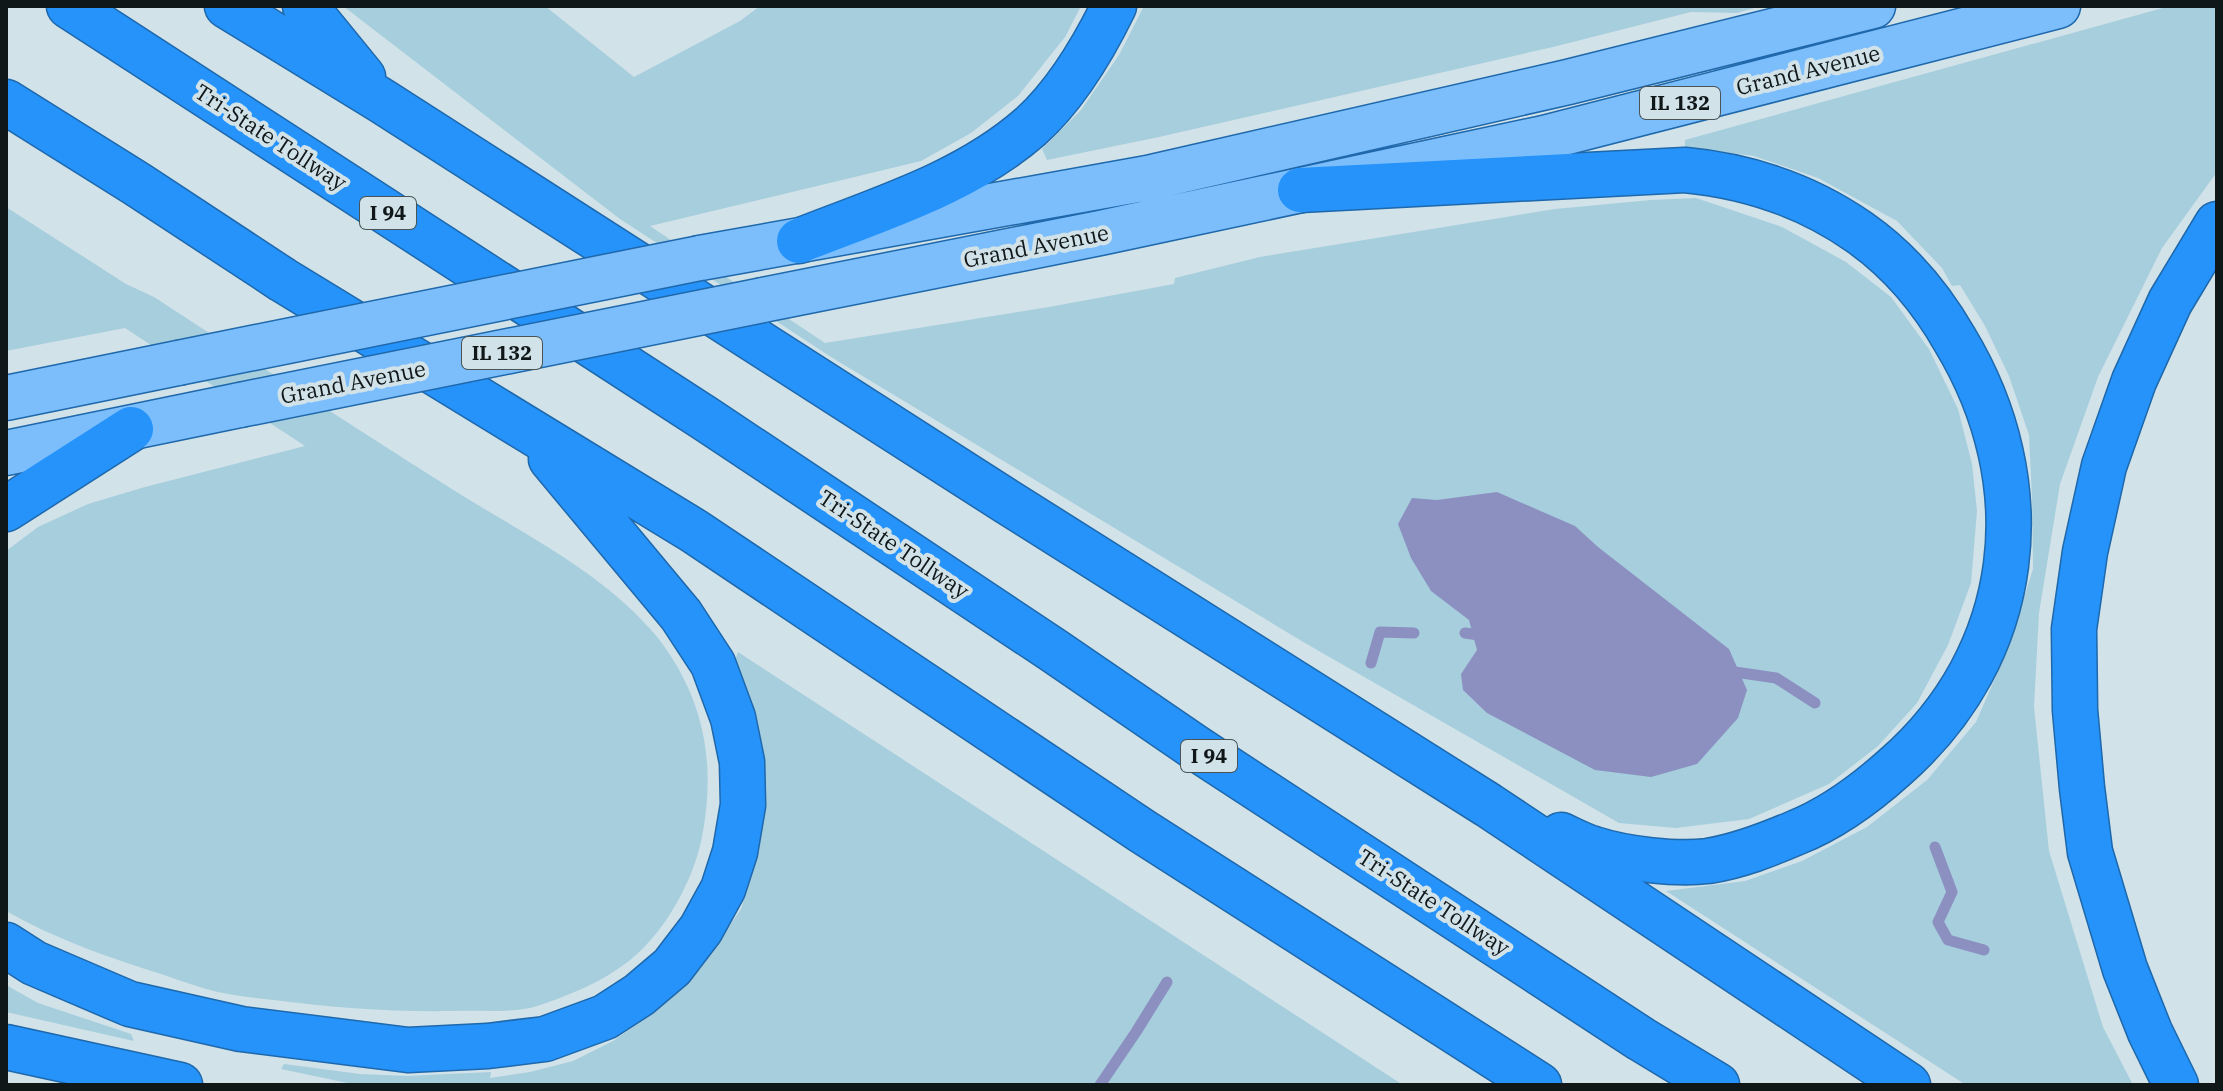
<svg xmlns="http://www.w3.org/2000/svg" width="2223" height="1091" font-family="'IBM Plex Serif',serif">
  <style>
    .green { fill: #a7cedd }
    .water { fill: #8b90c0 }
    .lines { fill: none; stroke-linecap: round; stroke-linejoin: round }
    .stream { stroke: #8b90c0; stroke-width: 11 }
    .primary-casing { stroke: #1e68ab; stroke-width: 47 }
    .motorway-casing { stroke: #1e68ab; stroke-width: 47 }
    .primary { stroke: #7cbefc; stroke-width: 44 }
    .motorway { stroke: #2593fa; stroke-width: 44 }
    .primary-bridge-casing { stroke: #1e68ab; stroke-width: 47; stroke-linecap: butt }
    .primary-bridge { stroke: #7cbefc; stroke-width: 44 }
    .labels { text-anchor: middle; stroke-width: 8; stroke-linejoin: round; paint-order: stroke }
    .shield { fill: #d1e2e9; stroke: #4a5457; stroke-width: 2 }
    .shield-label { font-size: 20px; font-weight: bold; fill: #101719 }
    .street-label { font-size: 22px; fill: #101719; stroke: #d1e2e9 }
  </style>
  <rect width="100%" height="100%" fill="#d1e2e9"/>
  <path class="green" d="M343 6H545L634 77 740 21 760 6H1081L1065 37 1018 96 971 133 921 161 650 226 825 343 1049 307 1174 284 1175 278 1260 257 1555 209 1651 200 1696 198 1782 227 1846 262 1891 297 1929 349 1958 409 1972 464 1977 511 1971 583 1948 645 1917 703 1878 746 1829 784 1749 819 1676 828 1619 823 1305 643 831 357 620 219Z
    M1144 6H1761L1737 13 1691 12 1553 47 1159 137 1047 160 1042 149 1081 110 1119 55Z
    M2170 6H2217V172L2162 248 2098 377 2060 484 2039 613 2034 707 2049 851 2103 1027 2133 1085H1966L1666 891 1745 881 1802 861 1867 827 1927 780 1976 722 2007 651 2033 569 2032 498 2029 435 2009 376 1985 326 1960 285 1952 286 1942 268 1897 221 1818 178 1754 156 1685 147V140Z
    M6 207 126 284 154 297C254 362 354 427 455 491 525 535 605 573 658 638 705 699 716 764 702 837 693 882 665 932 629 961 602 982 566 997 534 1007 513 1013 475 1010 453 1011 392 1012 335 1008 274 1000 256 998 236 996 218 992 200 988 182 981 164 975 110 958 55 939 6 911V551L38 527 88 504 145 487 305 446 125 328 6 351Z
    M738 652 1403 1085H357L281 1069 284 1064 360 1074 407 1076 491 1072 490 1078 530 1072 573 1061 613 1041 655 1012 700 969 741 909 755 863 765 812 764 756 752 709 734 663Z
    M6 985 38 1003 131 1034 134 1041 6 1012Z"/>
  <path class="water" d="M1497 492 1575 526 1598 547 1729 649 1747 690 1738 718 1697 764 1651 777 1595 770 1487 713 1463 690 1461 674 1477 650 1469 620 1431 591 1411 558 1398 524 1412 498 1437 500Z"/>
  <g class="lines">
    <path class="stream" d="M1465 633 1485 636
      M1371 663 1380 632 1414 633
      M1728 671 1776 678 1815 703
      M1935 847 1952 892 1938 922 1948 940 1984 950
      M1100 1085 1136 1032 1167 982"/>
    <defs>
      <path id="primary" d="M700 258 1148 178 1568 82 1873 6
        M763 300 1100 233 1544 138 2058 6
        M6 398 178 363
        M6 453 240 405"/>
      <path id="motorway" d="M69 6 706 419 1053 650 1196 748 1641 1039 1717 1085
        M227 6 382 101 1006 501 1488 805 1908 1085
        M305 6 363 77
        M6 102 137 184 283 280 694 531 1142 831 1539 1085
        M1300 190 1685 170C1748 176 1806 195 1859 232 1899 260 1931 298 1955 340 2042 484 2024 654 1895 767 1865 794 1833 818 1795 833 1767 845 1739 856 1708 861 1677 865 1625 859 1594 849 1583 846 1572 840 1561 835
        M799 241C877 210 965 184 1030 127 1066 95 1093 49 1114 6
        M6 509 131 429
        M6 945 34 963 130 1004 241 1029 408 1050 488 1046 545 1039 605 1017 639 995 672 967 701 929 723 889 735 852 743 805 742 762 733 718 713 664 681 615 551 459
        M6 1047 180 1085
        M2176 1085 2150 1032 2125 969 2090 852 2082 788 2075 710 2074 629 2085 552 2104 466 2134 381 2170 302 2217 224"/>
    </defs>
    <use href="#primary" class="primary-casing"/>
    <use href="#motorway" class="motorway-casing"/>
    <use href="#primary" class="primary"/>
    <use href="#motorway" class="motorway"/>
    <defs>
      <path id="primary-bridge" d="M178 363 700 258
        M240 405 763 300"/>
    </defs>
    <use href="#primary-bridge" class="primary-bridge-casing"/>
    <use href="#primary-bridge" class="primary-bridge"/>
  </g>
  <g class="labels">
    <g class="shield">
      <rect x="1640" y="87" width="80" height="32" rx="6"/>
      <rect x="360" y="197" width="56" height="32" rx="6"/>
      <rect x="462" y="337" width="80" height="32" rx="6"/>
      <rect x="1181" y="740" width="56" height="32" rx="6"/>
    </g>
    <g class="shield-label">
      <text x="1680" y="110">IL 132</text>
      <text x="388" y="220">I 94</text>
      <text x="502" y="360">IL 132</text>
      <text x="1209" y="763">I 94</text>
    </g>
    <g class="street-label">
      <text transform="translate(1808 70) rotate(-14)" y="8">Grand Avenue</text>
      <text transform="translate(271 137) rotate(33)" y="8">Tri-State Tollway</text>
      <text transform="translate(1036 246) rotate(-11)" y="8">Grand Avenue</text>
      <text transform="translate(353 382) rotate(-11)" y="8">Grand Avenue</text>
      <text transform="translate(894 544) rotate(34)" y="8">Tri-State Tollway</text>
      <text transform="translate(1434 902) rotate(33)" y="8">Tri-State Tollway</text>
    </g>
  </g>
  <rect width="2223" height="1091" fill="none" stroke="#101719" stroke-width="16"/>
</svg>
